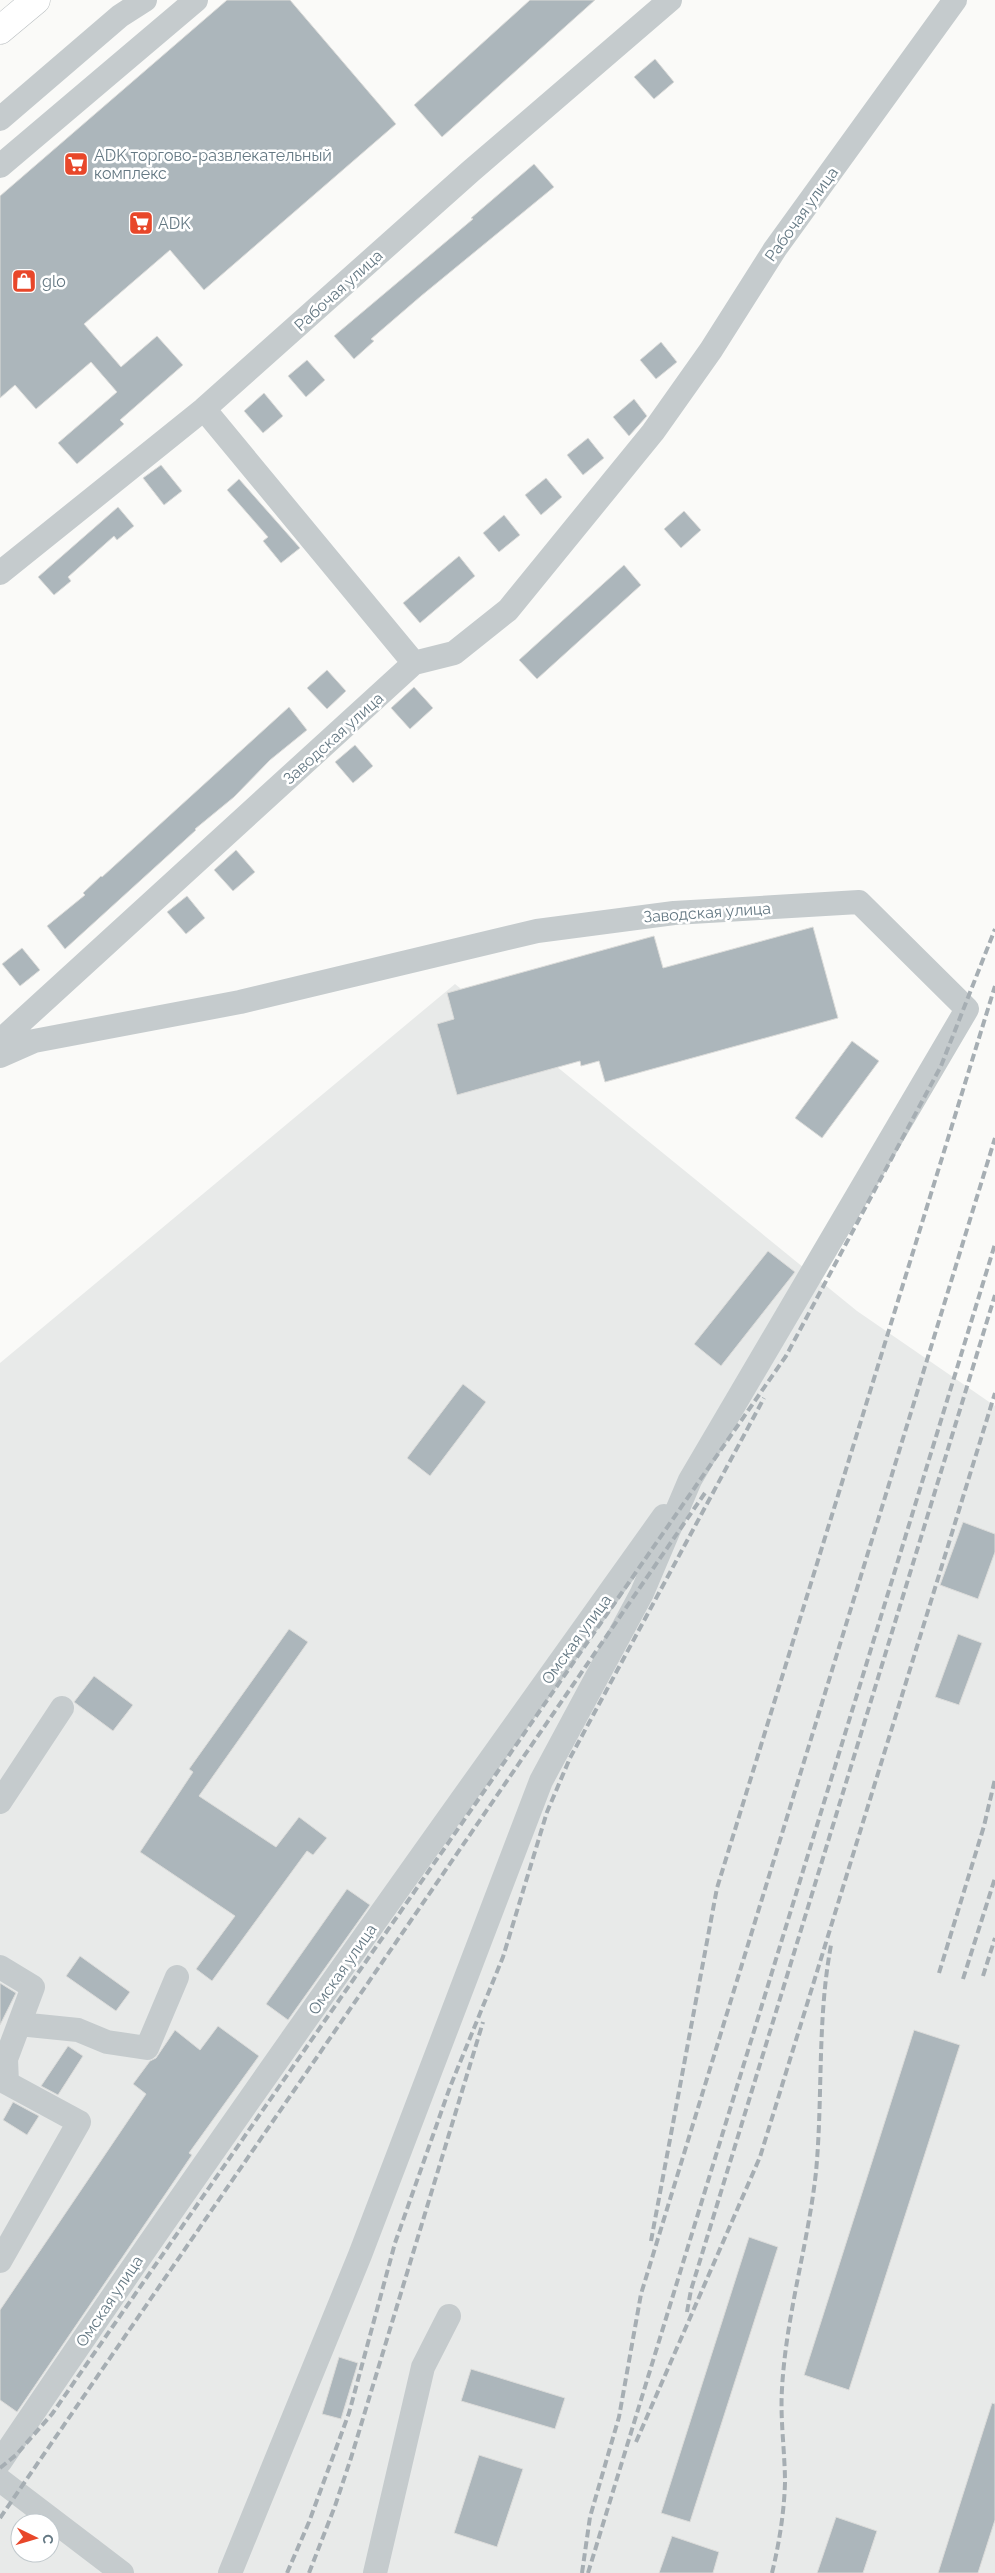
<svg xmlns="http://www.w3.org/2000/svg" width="995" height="2573" font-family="Raleway,sans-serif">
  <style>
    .built { fill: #e8eae9; fill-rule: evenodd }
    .building { fill: #acb6bb; stroke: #dcdcda }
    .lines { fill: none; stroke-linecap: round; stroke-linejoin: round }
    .major-casing { stroke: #b9bec1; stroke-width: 29 }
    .minor { stroke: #c5cbcd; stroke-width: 24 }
    .major { stroke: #fff; stroke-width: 28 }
    .rail { stroke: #a6aeb3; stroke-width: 4; stroke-dasharray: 8 4; stroke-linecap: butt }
    .labels { text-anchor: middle; stroke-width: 5; stroke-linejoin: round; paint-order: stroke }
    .poi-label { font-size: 16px; fill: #647883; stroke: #fff; text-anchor: start }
    .street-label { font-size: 16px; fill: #647883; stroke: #fff }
  </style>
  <rect width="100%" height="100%" fill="#fafaf8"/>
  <path class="built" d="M455 984 857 1311 995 1406V2573H0V1363ZM20 2523H50V2553H20Z"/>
  <path class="building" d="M227 0H290L396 124 204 290 170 250 84 324 121 367 157 336 183 365 120 420 124 424 77 464 58 443 117 392 91 362 36 409 15 385 0 398V196Z
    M530 0H595L442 137 414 105Z
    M655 59 674 82 654 99 634 77Z
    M534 164 554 187 421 296 371 339 374 341 354 359 334 336 473 219 471 218Z
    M661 342 677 362 656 379 640 360Z
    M307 360 325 380 306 397 288 376Z
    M264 393 283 416 263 433 244 411Z
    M634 399 647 416 629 436 613 417Z
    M588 438 604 458 583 475 567 455Z
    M161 465 182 491 164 505 143 478Z
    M546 478 562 497 541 515 525 495Z
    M239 479 300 548 281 563 263 541 268 537 227 490Z
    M118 507 134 526 117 540 114 536 68 577 71 581 54 595 38 577Z
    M684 511 701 530 681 548 664 529Z
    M504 515 520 535 499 552 483 533Z
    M459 556 475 576 420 623 403 603Z
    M624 565 641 585 537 679 519 660Z
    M327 670 346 691 327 709 307 688Z
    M414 687 433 708 410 729 391 708Z
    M289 707 307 730 270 760 234 797 195 829 196 830 65 949 47 926 85 895 83 893 101 876 102 877Z
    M355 745 373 766 353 783 335 762Z
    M236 850 255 872 233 891 214 870Z
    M187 896 205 918 186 934 167 912Z
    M813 927 838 1018 605 1082 599 1061 581 1066 580 1061 457 1095 437 1024 454 1019 447 993 654 936 663 968Z
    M22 948 40 970 20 986 2 964Z
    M852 1041 879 1061 822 1138 795 1118Z
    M768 1251 795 1272 721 1366 694 1344Z
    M463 1384 486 1402 430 1476 407 1458Z
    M963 1522 995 1534V1552L978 1599 940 1585Z
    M289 1629 308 1642 199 1796 276 1847 299 1817 327 1838 313 1855 307 1851 212 1981 196 1969 235 1916 140 1852 193 1772 189 1769Z
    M958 1634 982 1643 959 1705 935 1697Z
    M94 1676 133 1705 113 1731 74 1702Z
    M347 1889 370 1905 288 2020 266 2004Z
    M80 1956 130 1992 116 2011 66 1976Z
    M0 1983 16 1993 0 2025Z
    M218 2026 259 2056 189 2153 192 2155 17 2412 0 2400V2310L146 2094 133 2084 150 2061 156 2058 175 2030 200 2050Z
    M914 2030 960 2045 849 2390 804 2375Z
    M68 2046 83 2056 58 2095 41 2086Z
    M13 2102 39 2116 27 2135 3 2120Z
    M749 2237 778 2247 690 2522 661 2513Z
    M339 2357 358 2363 341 2419 322 2414Z
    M471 2369 565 2398 555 2429 461 2401Z
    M992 2403 995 2404V2520L978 2573H938Z
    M479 2455 523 2469 497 2547 454 2533Z
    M836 2517 877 2531 863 2573H817Z
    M672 2536 719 2552 713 2573H659Z"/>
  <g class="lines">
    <defs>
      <path id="major" d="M0 30 36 0"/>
    </defs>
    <use href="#major" class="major-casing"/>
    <path class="minor" d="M0 119 120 16 145 0
      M0 166 196 0
      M204 409 414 663
      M0 573 204 409 471 171 670 0
      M0 1041 414 663 454 653 508 610 653 432 711 350 775 249 955 0
      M0 1056 34 1041 240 1002 537 931 674 913 859 902 967 1009 690 1480 642 1593 541 1781 360 2255 230 2573
      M0 1802 62 1708
      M0 1967 33 1987 6 2059 0 2055
      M19 2024 78 2030 107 2042 147 2048 177 1977
      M0 2261 79 2122 7 2083 6 2059
      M0 2462C215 2143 440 1830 664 1516
      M0 2480 122 2573
      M375 2573 423 2367 449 2316"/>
    <use href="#major" class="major"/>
    <path class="rail" d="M939 1973 984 1826 995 1779
      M983 1976 995 1938
      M963 1979 995 1878
      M651 2241 717 1888 995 986
      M687 2312 691 2290 995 1295
      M636 2442 760 2157 995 1393
      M0 2468 16 2455 52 2414 786 1356 941 1066 995 929
      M0 2518 707 1490
      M287 2573 309 2522 349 2413 395 2243 450 2087 503 1957 547 1812 570 1758 764 1398
      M309 2573 335 2506 351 2458 483 2022
      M582 2573 590 2517 619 2417 641 2294 995 1138
      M588 2573 995 1244
      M772 2573C779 2544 784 2514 785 2483 785 2452 780 2420 782 2389 786 2315 808 2245 816 2172 823 2096 817 2020 831 1945"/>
  </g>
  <defs>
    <symbol id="supermarket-square" viewBox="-11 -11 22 22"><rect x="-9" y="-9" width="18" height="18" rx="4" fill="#e8472a" stroke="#fff"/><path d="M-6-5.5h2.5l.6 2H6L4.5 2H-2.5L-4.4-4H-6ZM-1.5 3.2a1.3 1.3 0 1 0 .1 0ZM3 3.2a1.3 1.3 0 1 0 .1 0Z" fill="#fff"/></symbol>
    <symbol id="shop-square" viewBox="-11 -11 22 22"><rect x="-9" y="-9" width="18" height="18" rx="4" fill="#e8472a" stroke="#fff"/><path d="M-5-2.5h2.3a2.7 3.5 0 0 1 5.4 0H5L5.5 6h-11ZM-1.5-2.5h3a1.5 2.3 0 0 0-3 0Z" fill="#fff"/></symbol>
  </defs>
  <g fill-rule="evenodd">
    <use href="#supermarket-square" x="62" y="150" width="28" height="28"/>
    <use href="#supermarket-square" x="127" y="209" width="28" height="28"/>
    <use href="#shop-square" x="10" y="267" width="28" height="28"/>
  </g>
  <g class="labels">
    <g class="poi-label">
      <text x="94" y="161">ADK торгово-развлекательный<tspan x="94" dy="18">комплекс</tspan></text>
      <text x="158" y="229">ADK</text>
      <text x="42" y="287">glo</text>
    </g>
    <g class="street-label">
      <text transform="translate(801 214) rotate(-54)" y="6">Рабочая улица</text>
      <text transform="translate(338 290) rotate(-42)" y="6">Рабочая улица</text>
      <text transform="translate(333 738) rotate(-42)" y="6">Заводская улица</text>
      <text transform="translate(707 912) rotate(-4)" y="6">Заводская улица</text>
      <text transform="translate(576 1639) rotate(-54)" y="6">Омская улица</text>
      <text transform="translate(342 1969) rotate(-55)" y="6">Омская улица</text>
      <text transform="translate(109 2301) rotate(-56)" y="6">Омская улица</text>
    </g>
  </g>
  <g transform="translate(35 2538) rotate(95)"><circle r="24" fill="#ffffff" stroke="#c1c9cd"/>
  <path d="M0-4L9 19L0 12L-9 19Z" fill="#e8472a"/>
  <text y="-8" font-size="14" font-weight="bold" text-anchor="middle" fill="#647883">С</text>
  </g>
</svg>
